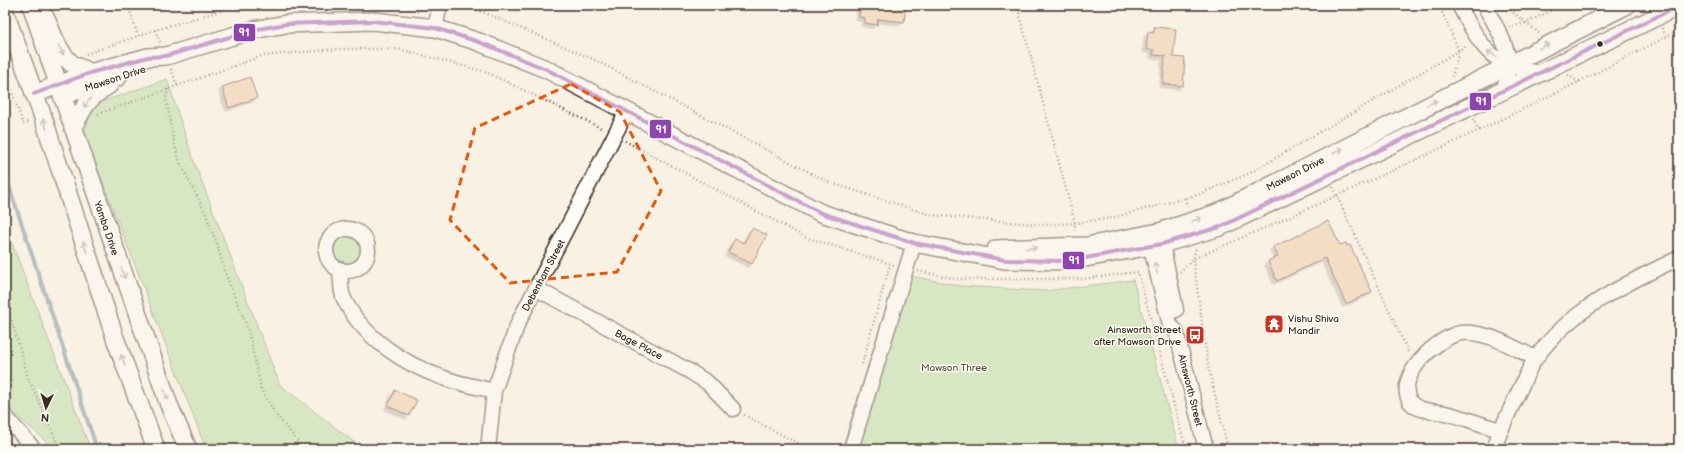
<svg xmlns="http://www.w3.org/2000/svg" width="1684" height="454" font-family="'Balsamiq Sans',sans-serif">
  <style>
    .green { fill: #afdc9a; stroke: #75835c }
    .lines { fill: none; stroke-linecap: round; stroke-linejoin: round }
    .stream { stroke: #668594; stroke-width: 4 }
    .building { fill: #edc69d; stroke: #3b2a1e; filter: url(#shadow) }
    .minor-casing { stroke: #3b2a1e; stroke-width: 17 }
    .major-casing { stroke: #3b2a1e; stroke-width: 20 }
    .path { stroke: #3b2a1e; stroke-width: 2.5; stroke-dasharray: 1 3; stroke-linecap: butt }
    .minor { stroke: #fdfcf7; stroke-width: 14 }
    .major { stroke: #fdfcf7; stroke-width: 17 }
    .bus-1-casing { stroke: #fdfcf7; stroke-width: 7 }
    .bus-1 { stroke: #8e44ad; stroke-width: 4 }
    .oneway { stroke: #9c938a }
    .marked { fill: none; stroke: #e8590c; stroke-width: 3; stroke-dasharray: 8 5; stroke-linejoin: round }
    .bus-dot { fill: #3b2a1e; stroke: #fdfcf7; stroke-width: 1.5 }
    .labels { text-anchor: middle; stroke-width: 3; stroke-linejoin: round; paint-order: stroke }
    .street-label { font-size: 10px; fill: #3b2a1e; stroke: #fdfcf7 }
    .poi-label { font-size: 10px; fill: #3b2a1e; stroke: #fdfcf7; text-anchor: start }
    .park-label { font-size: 10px; fill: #58563d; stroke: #fdfcf7 }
    .line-badge { stroke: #fdfcf7; stroke-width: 1.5 }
    .badge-label { font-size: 11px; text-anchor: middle; font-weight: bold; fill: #fff }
  </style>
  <defs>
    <filter id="shadow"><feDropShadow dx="-3.5" dy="3.5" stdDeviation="0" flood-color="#0004"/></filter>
  </defs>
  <rect width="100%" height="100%" fill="#faf1e5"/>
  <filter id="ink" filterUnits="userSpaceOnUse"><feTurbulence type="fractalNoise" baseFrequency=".025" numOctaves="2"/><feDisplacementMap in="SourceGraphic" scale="8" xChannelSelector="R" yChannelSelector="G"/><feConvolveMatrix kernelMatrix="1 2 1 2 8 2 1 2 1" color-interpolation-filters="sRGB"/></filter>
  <g filter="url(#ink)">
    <path class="green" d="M167 79 193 159 280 385 363 449H206L84 133 93 105Z
      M5 225 90 448 49 444 5 405Z
      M333 250a14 14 0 1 1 28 0a14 14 0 1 1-28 0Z
      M897 273 961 286 1043 291 1133 280 1179 449H842Z"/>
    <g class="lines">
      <path class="stream" d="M5 174 97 449"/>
    </g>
    <path class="building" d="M860 5H906L904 22 878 19 877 25 865 23V18L859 17Z
      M1154 27 1176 29 1173 57 1185 58 1183 86 1163 84 1165 56 1153 55 1154 50 1146 49 1148 32 1154 33Z
      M250 77 257 98 229 108 222 87Z
      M1328 221 1340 245 1346 243 1347 246 1350 245 1372 292 1346 304 1325 258 1277 281 1268 261 1278 256 1273 247Z
      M752 228 767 235 752 264 728 252 735 239 744 243Z
      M395 390 417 400 409 416 388 406Z"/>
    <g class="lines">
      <defs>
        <path id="minor" d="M1459 5C1467 20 1475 37 1487 50 1498 63 1525 71 1541 73
          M1484 5C1501 36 1518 56 1502 92
          M435 28 440 5
          M326 250a21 21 0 1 1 42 0a21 21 0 1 1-42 0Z
          M1160 234 1176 310
          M1148 236 1170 325 1176 331 1206 449
          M340 269C341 278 340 291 344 299 362 337 405 365 444 378 460 384 478 387 494 391
          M537 289 689 371 708 383 733 409
          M5 416 34 449
          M1500 430C1482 425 1463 417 1445 413 1437 412 1429 411 1421 409 1418 408 1413 405 1411 403 1392 378 1439 336 1461 333 1486 330 1514 348 1535 358
          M488 449 494 391 518 323 627 111
          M851 449 914 243
          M1494 449C1501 427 1512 406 1522 385 1526 376 1530 366 1536 358 1570 309 1627 283 1679 258"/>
        <path id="major" d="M31 5 169 405 188 449
          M5 13 43 117 115 338 156 449
          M45 17C53 33 57 51 71 63 77 68 84 68 90 73
          M34 94 90 73 148 57 166 56 253 30 286 24 373 21 435 28 479 42 546 69 821 213 914 243 1005 260 1069 261 1162 244 1220 227 1679 6
          M64 95 118 77
          M73 128C83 108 88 97 109 85
          M996 249 1087 246 1159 232 1217 213 1627 5"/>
      </defs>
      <use href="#minor" class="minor-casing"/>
      <use href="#major" class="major-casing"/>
      <path class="path" d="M128 5 138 36
        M457 5 483 12 595 60 828 182 931 215 1043 225 1075 223 1112 218 1197 195 1250 173 1468 45
        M1017 5 1075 223 1074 233
        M1439 5 1459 51 1452 77
        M1504 5 1540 34
        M417 12 427 6
        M1509 27 1526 23 1562 5
        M1662 28 1666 37
        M155 30 160 42
        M86 54 155 30 240 5
        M171 69 177 85
        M5 71 23 124 30 121
        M1568 75 1579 82
        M168 89 166 99 174 142 180 163 205 212 218 247 225 273 248 329 261 389 276 415 296 439 301 449
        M98 114 262 56 337 49H399L486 72 603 129
        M1473 119 1479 130
        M625 141 805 237 894 265
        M1333 187 1409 354
        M1185 198 1188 209
        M1196 249 1193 259 1208 365 1228 449
        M918 271 956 279H1082L1138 272 1186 449
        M1180 272 1193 259C1357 188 1521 114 1679 30
        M5 297 28 377 60 449
        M862 364 890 264
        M744 415 809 449"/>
      <use href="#minor" class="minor"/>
      <use href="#major" class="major"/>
      <defs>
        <path id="bus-1" d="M34 94 90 73 148 57 166 56 253 30 286 24 373 21 435 28 479 42 546 69 821 213 914 243 1005 260 1069 261 1162 244 1220 227 1679 6"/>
      </defs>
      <use href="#bus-1" class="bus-1-casing"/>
      <use href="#bus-1" class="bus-1"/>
    </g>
    <defs><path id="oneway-shaft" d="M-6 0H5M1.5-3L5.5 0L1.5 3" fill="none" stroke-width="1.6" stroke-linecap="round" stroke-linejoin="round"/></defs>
    <g class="oneway">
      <use href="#oneway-shaft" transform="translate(1544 46) rotate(-27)"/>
      <use href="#oneway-shaft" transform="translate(61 50) rotate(63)"/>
      <use href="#oneway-shaft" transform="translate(1492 54) rotate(-147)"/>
      <use href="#oneway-shaft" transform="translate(87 103) rotate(129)"/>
      <use href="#oneway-shaft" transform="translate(1432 103) rotate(-27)"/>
      <use href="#oneway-shaft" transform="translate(45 124) rotate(-107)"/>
      <use href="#oneway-shaft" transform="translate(1338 151) rotate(-27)"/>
      <use href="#oneway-shaft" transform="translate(1196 220) rotate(-18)"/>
      <use href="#oneway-shaft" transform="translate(85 247) rotate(-108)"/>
      <use href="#oneway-shaft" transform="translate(1031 248) rotate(-2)"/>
      <use href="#oneway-shaft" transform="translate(1156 268) rotate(-104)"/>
      <use href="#oneway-shaft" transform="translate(123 273) rotate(71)"/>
      <use href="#oneway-shaft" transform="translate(123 360) rotate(-110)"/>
      <use href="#oneway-shaft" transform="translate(166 395) rotate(71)"/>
    </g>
  </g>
  <path d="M0 0H1684V454H0ZM571 84 620 112 661 191 617 272 510 283 450 220 475 128Z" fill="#faf1e5" fill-opacity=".55" fill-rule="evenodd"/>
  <path class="marked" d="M571 84 620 112 661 191 617 272 510 283 450 220 475 128Z"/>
  <defs>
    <symbol id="temple-square" viewBox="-11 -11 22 22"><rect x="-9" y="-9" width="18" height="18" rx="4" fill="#c8321e" stroke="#fdfcf7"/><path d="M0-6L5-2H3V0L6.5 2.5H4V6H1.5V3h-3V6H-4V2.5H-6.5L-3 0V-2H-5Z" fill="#fff"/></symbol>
    <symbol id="bus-square" viewBox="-11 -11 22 22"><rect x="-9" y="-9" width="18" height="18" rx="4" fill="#c8321e" stroke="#fdfcf7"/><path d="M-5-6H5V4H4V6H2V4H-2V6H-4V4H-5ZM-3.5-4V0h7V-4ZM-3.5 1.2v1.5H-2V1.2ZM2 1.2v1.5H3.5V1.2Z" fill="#fff"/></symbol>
  </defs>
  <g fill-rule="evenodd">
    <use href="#temple-square" x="1263" y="313" width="22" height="22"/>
    <use href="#bus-square" x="1184" y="324" width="22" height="22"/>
  </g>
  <circle class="bus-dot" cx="1600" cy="44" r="3.5"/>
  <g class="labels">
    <g class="street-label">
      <text transform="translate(115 78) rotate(-18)" y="4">Mawson Drive</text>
      <text transform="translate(1295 173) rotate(-27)" y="4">Mawson Drive</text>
      <text transform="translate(107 228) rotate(71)" y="4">Yamba Drive</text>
      <text transform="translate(543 275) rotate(-62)" y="4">Debenham Street</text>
      <text transform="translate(639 344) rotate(28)" y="4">Bage Place</text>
      <text transform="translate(1191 390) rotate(76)" y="4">Ainsworth Street</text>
    </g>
    <g class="poi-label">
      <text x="1288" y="322">Vishu Shiva<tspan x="1288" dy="12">Mandir</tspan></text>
      <text x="1181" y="333" text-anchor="end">Ainsworth Street<tspan x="1181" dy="12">after Mawson Drive</tspan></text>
    </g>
    <g class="park-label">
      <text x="954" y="371">Mawson Three</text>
    </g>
  </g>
  <g class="line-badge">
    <rect x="233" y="23" width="23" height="19" rx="4" fill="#8e44ad"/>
    <rect x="1469" y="92" width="23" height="19" rx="4" fill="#8e44ad"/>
    <rect x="649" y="119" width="23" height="20" rx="4" fill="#8e44ad"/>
    <rect x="1062" y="251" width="23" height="19" rx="4" fill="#8e44ad"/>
  </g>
  <g class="badge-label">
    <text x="244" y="36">91</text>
    <text x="1481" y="105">91</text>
    <text x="661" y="133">91</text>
    <text x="1074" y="264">91</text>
  </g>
  <rect width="1684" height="454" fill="none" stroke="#fdfcf7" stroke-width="20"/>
  <rect x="10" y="10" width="1664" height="434" fill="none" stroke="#3b2a1e" stroke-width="1.5" filter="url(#ink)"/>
  <g transform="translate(46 408) rotate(185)" stroke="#fdfcf7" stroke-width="3" paint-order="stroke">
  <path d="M0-3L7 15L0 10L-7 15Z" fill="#3b2a1e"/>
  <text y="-6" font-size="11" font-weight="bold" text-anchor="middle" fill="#3b2a1e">N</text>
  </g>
</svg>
